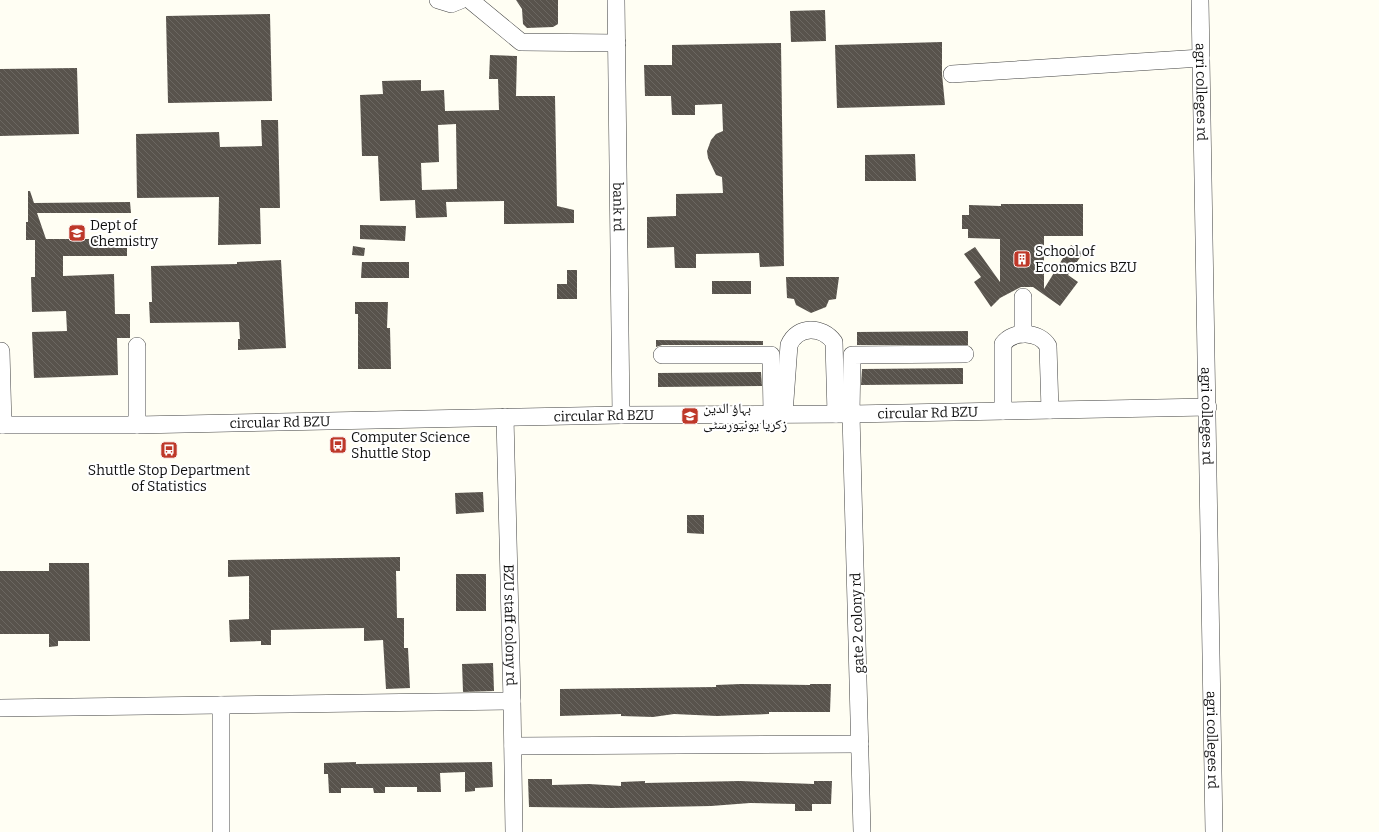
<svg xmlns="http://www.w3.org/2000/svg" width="1379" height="832" font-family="Bitter,'Noto Naskh Arabic',serif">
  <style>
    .building { fill: url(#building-back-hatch); fill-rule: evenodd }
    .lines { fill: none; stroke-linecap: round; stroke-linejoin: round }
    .minor-casing { stroke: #434343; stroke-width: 18 }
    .minor { stroke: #fff; stroke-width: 17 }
    .labels { text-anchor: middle; stroke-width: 4; stroke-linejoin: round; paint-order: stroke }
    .street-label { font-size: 14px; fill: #101010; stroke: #fff }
    .poi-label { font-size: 14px; fill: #101010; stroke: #fff; text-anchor: start }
  </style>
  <defs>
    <pattern id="building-back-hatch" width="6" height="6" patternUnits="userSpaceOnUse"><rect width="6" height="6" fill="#58534c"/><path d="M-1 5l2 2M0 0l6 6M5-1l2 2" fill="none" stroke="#6b6761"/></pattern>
  </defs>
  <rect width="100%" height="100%" fill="#fffef3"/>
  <path class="building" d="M516 0H558V24L553 27 527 28 523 24 522 9Z
    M825 10 826 41 791 42 790 11Z
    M270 14 272 101 168 103 166 16Z
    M942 42V74L945 105 837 108 835 45Z
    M781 43 784 266 760 267 759 253 696 254V268H675L674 247 647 248V217L676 216V194L723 193 722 177 716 175 708 158 707 151 711 140 716 134 723 131 722 104 695 105V115H672L671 96H645L644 65H672V45Z
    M490 55 517 56 516 96H555L557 206 574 210V223L504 224V201L446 202 447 217 416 218 415 200 380 201 378 156H362L360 95 383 94 382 81 421 80V91L444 90 445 111 499 110 498 79H489ZM456 124 457 189 422 190 421 163 439 162 438 125Z
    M77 68 79 134 0 136V69Z
    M261 120H278L280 208H260L261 244 218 245 219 197 137 198 136 134 219 132 220 147 262 146Z
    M915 154 916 181H865V155Z
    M28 191H30L34 203 130 202 131 213H37L46 239H127V256H63V276L114 274 115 314H130V338H117L118 375 34 378 32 332 67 331 66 311 32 312 31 277H35V240H26V222H28Z
    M1001 204H1083V236H1044V289L1071 245 1083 253 1068 275 1078 282 1060 306 1033 287H1021L1000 298 991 307 974 282 981 277 964 254 975 247 1000 282V239L968 238V229H962V215H969V205L1001 206Z
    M360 225 406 226 405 241 360 239Z
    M353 246 365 248 364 256 352 255Z
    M281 260 286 348 238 350V339H240L239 322 150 323 149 302H152L151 266 237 264V262Z
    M362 262H409V278H361Z
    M567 270H577V299H557V284H567Z
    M786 277H839L836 299 829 300 826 307 811 313 796 305 794 299 787 298Z
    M712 281H751V294H712Z
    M355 302H388L387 328H390L391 369H358V314H355Z
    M968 331V345H857V332Z
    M656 340 763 341V345H662L656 347Z
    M963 368V384L861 385 862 369Z
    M761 372 762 386 658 387V373Z
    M483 492 484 512 456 514 455 493Z
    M687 515H704V534L687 533Z
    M400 557V571H396L397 618H404V648H408L410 688 386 689 383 640 364 641V628L271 630V645H261V641L230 642 229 620 249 619V576L228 577V560Z
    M49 563H89L90 641H58V646L49 647V634H0V571H49Z
    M456 574H486V611H456Z
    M493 663 494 691 463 692 462 664Z
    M741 684 810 685V684H831L830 712H769V714L717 716 674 714 653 717 621 716V714L560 716V689L716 687V685Z
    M356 762V764L492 762 493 787 475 788V791L465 792V772L440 773 441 792H417V787H385V793H374L373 788H341V793H329L328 774H324V763Z
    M528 779H552V785L589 784 621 786V782L645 781V783L740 781 814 784V781H832L831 804H812V811H795V804L750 803 711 806 611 808 529 807Z"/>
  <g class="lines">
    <defs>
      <g id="minor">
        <path d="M438 0 451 4 461 0"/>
        <path d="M470 0 521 42 617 43"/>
        <path id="s1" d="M616 0 621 415"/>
        <path id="s2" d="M1200 0 1214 832"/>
        <path d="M952 74 1201 58"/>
        <path d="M1023 297V334"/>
        <path d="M1 351 3 425"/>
        <path d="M662 355H771L772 414"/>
        <path d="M1003 411V344C1013 330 1039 331 1048 346L1050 410"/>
        <path d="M784 414 789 345C798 325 822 326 834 342L836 414"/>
        <path id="s3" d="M505 417 512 701 514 832"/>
        <path id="s4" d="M0 425H137L621 415 851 414 1208 407"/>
        <path d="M137 425V346"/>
        <path d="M221 705V832"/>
        <path d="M0 708 512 701"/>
        <path d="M513 746 860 744"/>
        <path d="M862 832 851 414 852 355 965 354"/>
      </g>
    </defs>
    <use href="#minor" class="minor-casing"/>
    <use href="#minor" class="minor"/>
  </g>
  <defs>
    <symbol id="school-square" viewBox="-11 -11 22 22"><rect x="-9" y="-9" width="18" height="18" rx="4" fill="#be3829" stroke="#fff"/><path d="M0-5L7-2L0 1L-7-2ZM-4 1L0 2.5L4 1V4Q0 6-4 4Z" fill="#fff"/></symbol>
    <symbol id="building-square" viewBox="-11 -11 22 22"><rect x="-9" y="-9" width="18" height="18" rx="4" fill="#be3829" stroke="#fff"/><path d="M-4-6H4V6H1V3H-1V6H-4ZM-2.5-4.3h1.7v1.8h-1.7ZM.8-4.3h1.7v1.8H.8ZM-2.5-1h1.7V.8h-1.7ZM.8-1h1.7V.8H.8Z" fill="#fff"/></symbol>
    <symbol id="university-square" viewBox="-11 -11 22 22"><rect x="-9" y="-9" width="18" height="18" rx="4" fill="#be3829" stroke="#fff"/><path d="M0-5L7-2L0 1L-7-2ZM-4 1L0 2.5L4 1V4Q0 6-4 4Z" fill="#fff"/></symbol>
    <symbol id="bus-square" viewBox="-11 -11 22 22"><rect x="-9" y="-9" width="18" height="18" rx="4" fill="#be3829" stroke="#fff"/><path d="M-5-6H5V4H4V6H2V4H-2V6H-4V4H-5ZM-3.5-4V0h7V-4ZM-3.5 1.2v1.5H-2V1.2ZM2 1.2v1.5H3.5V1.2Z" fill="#fff"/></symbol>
  </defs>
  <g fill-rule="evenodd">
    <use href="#school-square" x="67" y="223" width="20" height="20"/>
    <use href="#building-square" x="1012" y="249" width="20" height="20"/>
    <use href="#university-square" x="680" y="406" width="20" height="20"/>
    <use href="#bus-square" x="328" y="435" width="20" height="20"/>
    <use href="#bus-square" x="159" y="440" width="20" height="20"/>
  </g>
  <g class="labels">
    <g class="street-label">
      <text dy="5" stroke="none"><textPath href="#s2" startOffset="92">agri colleges rd</textPath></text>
      <text dy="5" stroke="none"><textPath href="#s1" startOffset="207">bank rd</textPath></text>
      <text dy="5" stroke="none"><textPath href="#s4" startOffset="928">circular Rd BZU</textPath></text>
      <text dy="5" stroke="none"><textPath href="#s4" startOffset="604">circular Rd BZU</textPath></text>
      <text dy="5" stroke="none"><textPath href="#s2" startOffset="416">agri colleges rd</textPath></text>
      <text dy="5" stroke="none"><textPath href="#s4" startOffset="280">circular Rd BZU</textPath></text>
      <text transform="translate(857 623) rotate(-92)" y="5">gate 2 colony rd</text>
      <text dy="5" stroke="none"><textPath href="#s3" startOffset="208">BZU staff colony rd</textPath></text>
      <text dy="5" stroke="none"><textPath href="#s2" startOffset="740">agri colleges rd</textPath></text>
    </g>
    <g class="poi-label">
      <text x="90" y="230">Dept of<tspan x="90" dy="16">Chemistry</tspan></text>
      <text x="1035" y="256">School of<tspan x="1035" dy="16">Economics BZU</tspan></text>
      <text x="703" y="413">بہاؤ الدین<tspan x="703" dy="16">زکریا یونیورسٹی</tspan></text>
      <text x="351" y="442">Computer Science<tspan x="351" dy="16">Shuttle Stop</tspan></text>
      <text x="169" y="475" text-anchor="middle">Shuttle Stop Department<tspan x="169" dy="16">of Statistics</tspan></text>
    </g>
  </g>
</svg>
